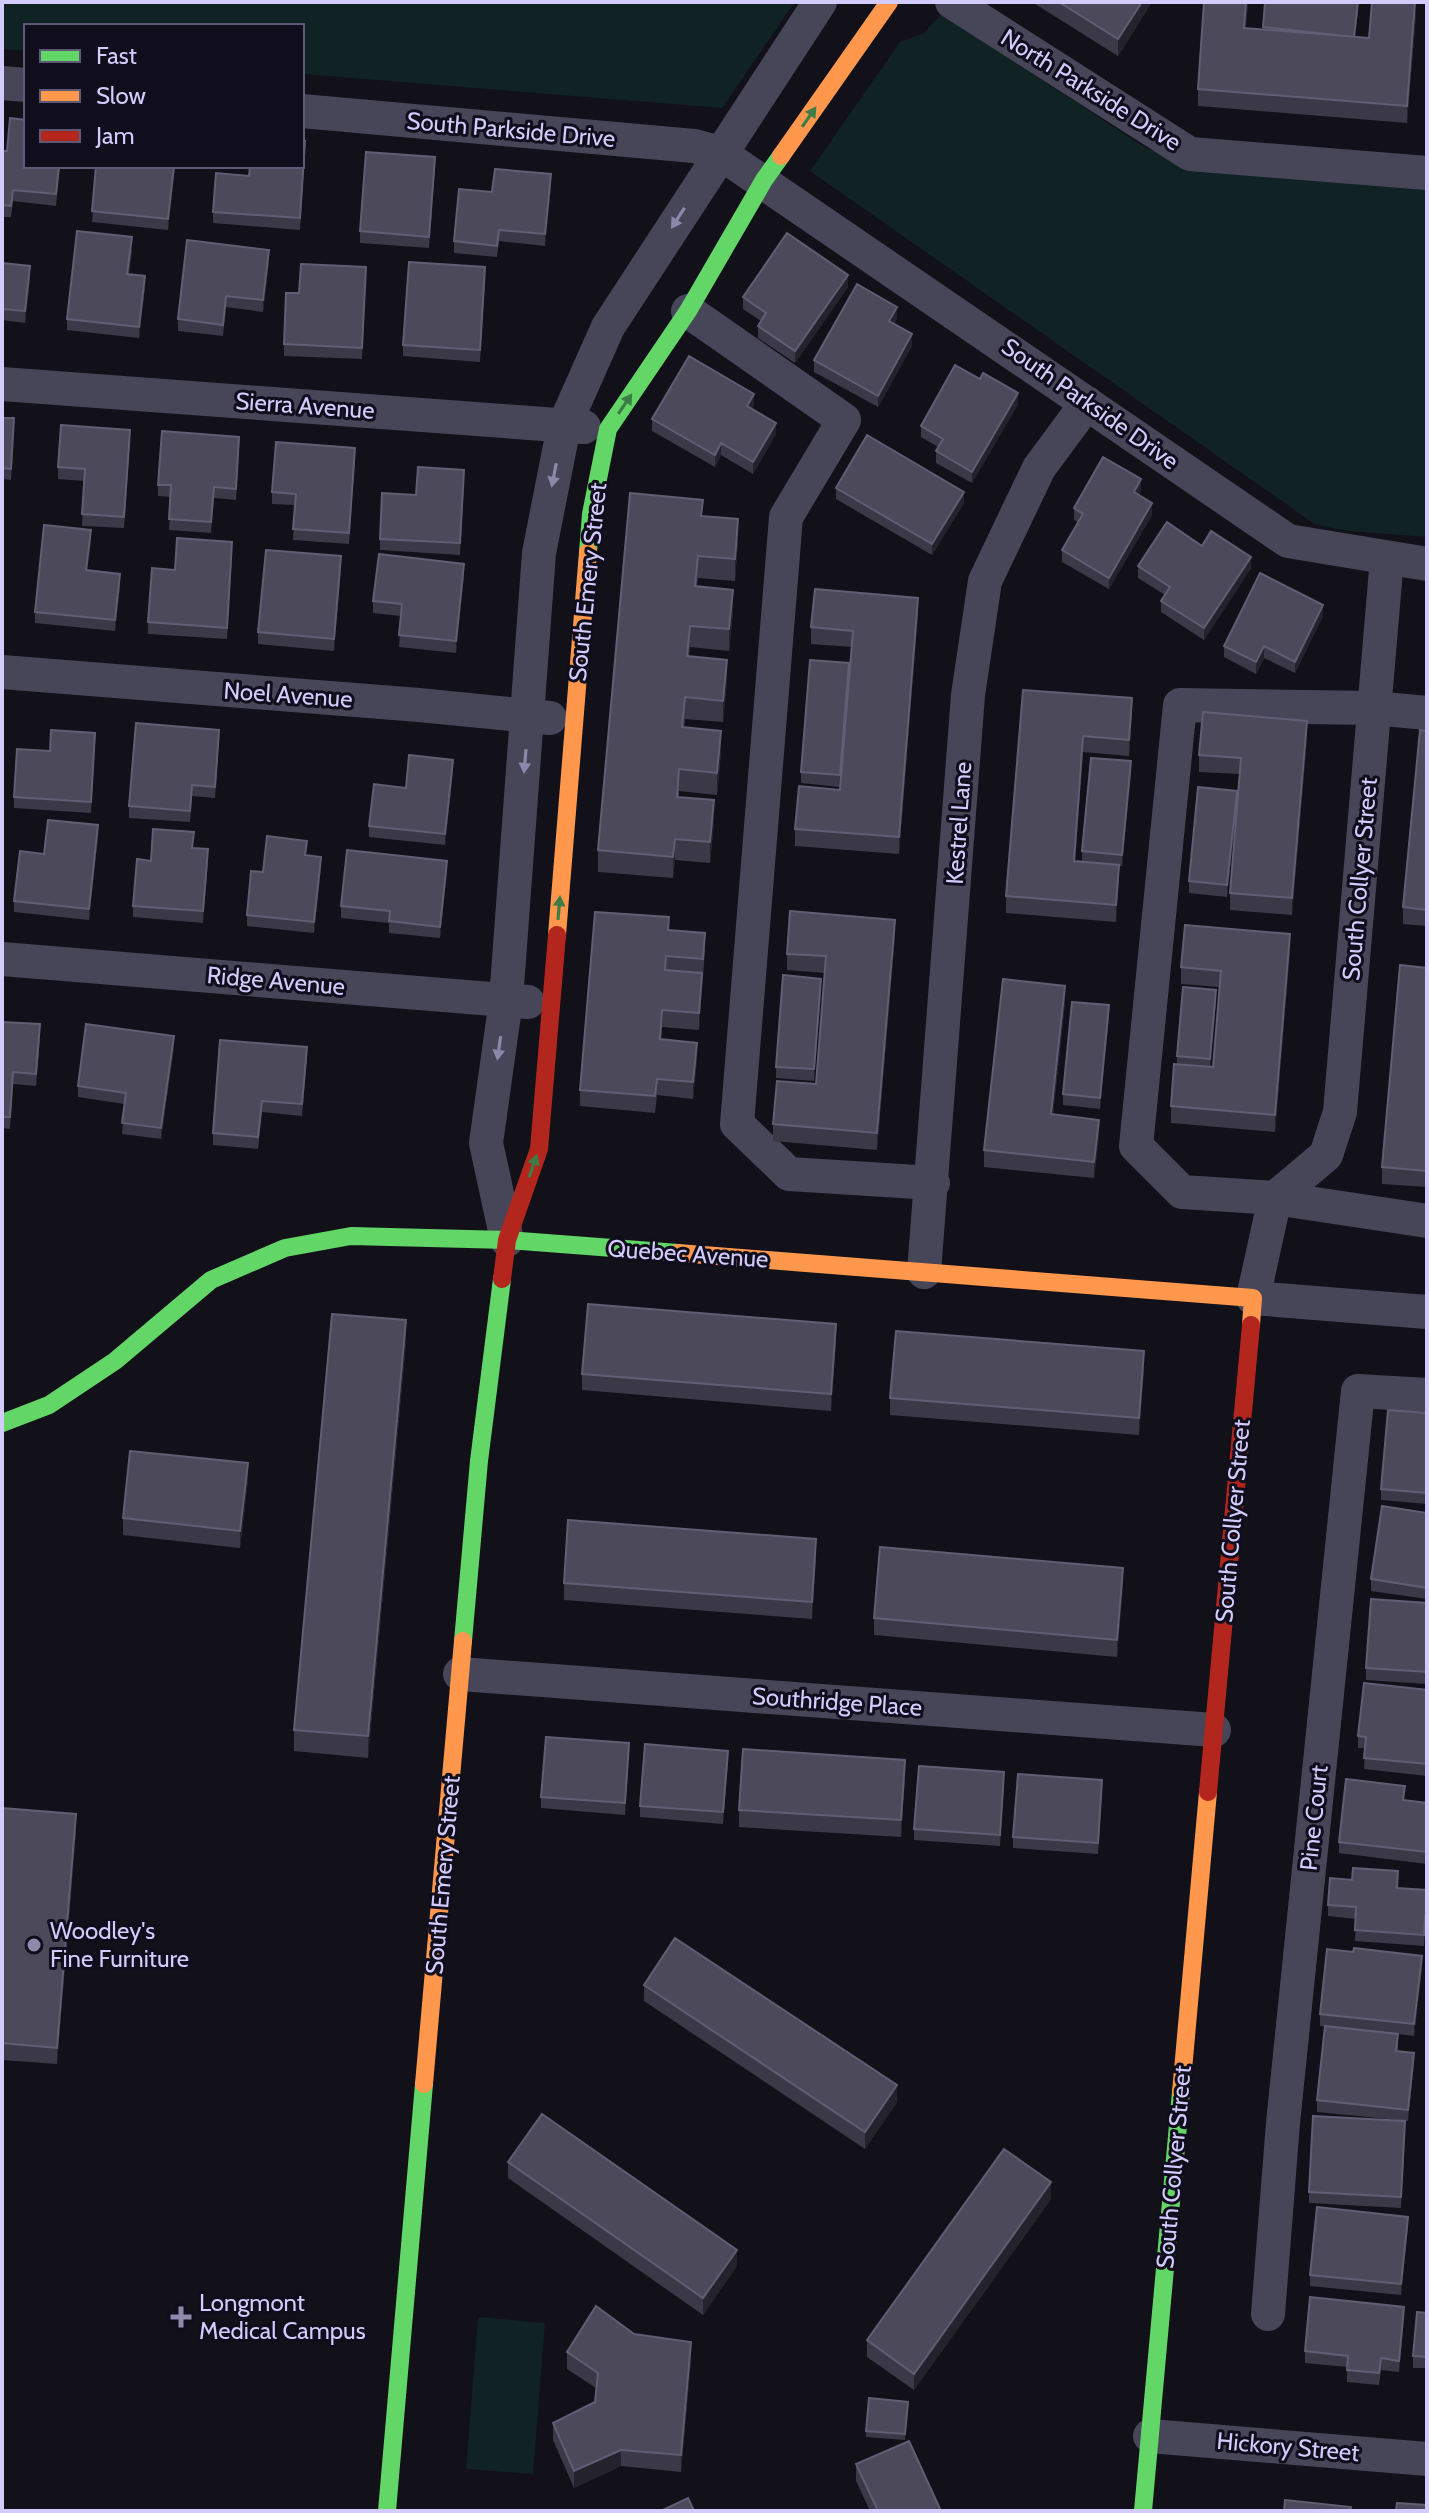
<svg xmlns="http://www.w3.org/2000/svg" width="1429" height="2513" font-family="Cabin,sans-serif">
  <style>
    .green { fill: #102223 }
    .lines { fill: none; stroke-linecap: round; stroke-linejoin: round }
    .street { stroke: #474659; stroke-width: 34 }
    .fast { stroke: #63d668; stroke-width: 18 }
    .slow { stroke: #ff974d; stroke-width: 18 }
    .jam { stroke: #b3261e; stroke-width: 18 }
    .wall { fill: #3b3948 }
    .shaded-wall { fill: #24222c }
    .building { fill: #4c495b; stroke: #615d74; stroke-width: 2 }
    .oneway { fill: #3e7c46 }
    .oneway2 { fill: #8c88aa }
    .poi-dot { fill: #8f8aac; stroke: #100d1c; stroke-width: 3 }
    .labels { text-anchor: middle; stroke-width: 6; stroke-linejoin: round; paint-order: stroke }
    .street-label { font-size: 24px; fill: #d2cbfc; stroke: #100d1c }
    .poi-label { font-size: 24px; fill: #d2cbfc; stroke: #100d1c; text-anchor: start }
  </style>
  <rect width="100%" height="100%" fill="#121018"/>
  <path class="green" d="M2 2H795L722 108 302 74V26H26V51L2 49Z
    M941 14 1146 148 1196 167 1427 186V537L1349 531 1316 525 810 171 900 42 924 33Z
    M478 2317 545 2323 533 2474 466 2469Z"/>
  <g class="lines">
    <path class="street" d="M952 2 1190 154 1427 173
      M2 83 26 85
      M302 111 694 146 720 153 1288 541 1427 564
      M688 311 844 420 786 517 737 1124 789 1174 933 1183
      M2 384 584 427
      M1387 558 1340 1112 1326 1155 1275 1198 1253 1298 1427 1312
      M2 672 419 705 550 718
      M1427 713 1374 708 1180 705 1136 1146 1182 1192 1275 1198 1427 1221
      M2 959 528 1002
      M507 1240 486 1143 506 1000 539 553 564 426 608 327 820 2
      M924 1272 968 695 985 581 1039 468 1087 403
      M460 1674 1214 1730
      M1268 2314 1283 2123 1358 1391 1427 1395
      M1150 2436 1427 2459"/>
    <path class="fast" d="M588 552 591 514 608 429 688 311 764 180 781 156
      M2 1423 49 1405 115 1361 211 1280 285 1248 351 1236 507 1240 678 1253
      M463 1641 479 1461 502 1279
      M387 2511 424 2084
      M1143 2511 1181 2092"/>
    <path class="slow" d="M781 156 889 2
      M557 935 588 552
      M678 1253 1253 1298 1251 1325
      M424 2084 463 1641
      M1181 2092 1208 1792"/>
    <path class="jam" d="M502 1279 507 1240 539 1149 557 935
      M1208 1792 1251 1325"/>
  </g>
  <path class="wall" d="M1032 2H1152L1118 56Z
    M1204 2H1248L1246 28 1263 29 1265 2 1358 11 1355 37 1369 38 1416 14 1407 123 1198 106V89Z
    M2 151H7L26 166H60L56 206 13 201 11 217H2Z
    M305 152 300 230 213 223V212L249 176Z
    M96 166H175L168 230 92 222Z
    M435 168 429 248 360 243V231Z
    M551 186 545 246 499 241 497 257 454 253V241L492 192Z
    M132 249 129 274 145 287 139 338 67 330V319Z
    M269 261 263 312 226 307 223 336 178 331V319Z
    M2 263 30 278 25 323 2 320Z
    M366 267 362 359 284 356V344Z
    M485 279 480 362 403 356V345Z
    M848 287 795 363 758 338V326L761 321 743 309V297Z
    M897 318 894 324 912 346 878 407 814 372V360Z
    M1018 404 972 483 936 463V451L938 447 921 437V426Z
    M754 405 752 409 776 434 753 474 721 455 715 467 652 431V419Z
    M2 418 14 430 11 480 2 479Z
    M130 441 124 528 82 526 84 481 58 479V467Z
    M239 448 236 500 214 498 211 533 169 530 171 497 158 496V485Z
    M355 459 349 544 293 540 295 505 272 504V492Z
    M464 481 460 555 380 550V539L416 495Z
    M836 488 964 503 932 555 836 499Z
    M1141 491 1139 495 1152 515 1109 589 1062 562V550L1078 522 1074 520V508Z
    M703 516 738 540 735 581 698 578 697 586 733 611 729 651 690 647 689 656 727 681 723 722 685 719 684 728 721 752 717 795 679 791V797L714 822 710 863 675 860 673 878 598 872V850Z
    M91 541 87 570 120 586 115 631 35 623V612Z
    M1202 546 1251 568 1204 640 1161 612V601L1165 595 1138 578V566Z
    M232 554 227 639 148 634V622L175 570Z
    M341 568 334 651 258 644V632Z
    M464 575 456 653 399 647 401 616 373 613V601Z
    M918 614 899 854 795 846V829L840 790 852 647 811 644V627Z
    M1323 616 1295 673 1264 658 1256 674 1224 657V646Z
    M849 675 840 787 801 783V772Z
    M1023 690 1132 715 1129 756 1083 752 1075 861 1082 862V851L1131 773 1122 866H1119L1116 922 1006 913V896Z
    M1427 731V926L1403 924V907Z
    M1307 738 1292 915 1230 910V893L1240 774 1199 772V755Z
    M219 741 215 798 192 796 190 822 129 818V806Z
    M95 744 91 813 14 808V797L50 751Z
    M453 772 445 845 369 837V826L406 788Z
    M1237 802 1227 897 1189 893V881Z
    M98 836 89 920 14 912V901L44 854Z
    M306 855 321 868 314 933 247 926V915L263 872Z
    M151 861H208L203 923 133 917V906Z
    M447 872 440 938 389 933V923L341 918V906Z
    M669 930 705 950 699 1030 662 1027 661 1040 697 1059 693 1099 657 1095 655 1113 580 1106V1090Z
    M895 936 877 1150 773 1141V1124L816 1084 825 973 787 970V954Z
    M1290 951 1275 1132 1171 1123V1106L1177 1064V1056L1216 1001 1210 1067H1213L1219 987 1181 984V967Z
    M1427 968V1187L1382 1184V1167Z
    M821 990 814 1081 776 1078V1067Z
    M1065 1002 1053 1115 1099 1137 1094 1178 984 1167V1150Z
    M1109 1017 1100 1109 1063 1105V1094Z
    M2 1022 40 1036 36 1086 13 1084 10 1129 2 1128Z
    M174 1047 161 1139 122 1134 124 1104 78 1097V1086Z
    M307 1058 302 1116 262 1112 258 1149 213 1145V1133Z
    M836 1341 831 1411 582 1390V1374Z
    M406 1342 368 1758 294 1751V1730Z
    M1144 1368 1139 1435 890 1415V1398Z
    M1427 1413V1504L1381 1500V1489Z
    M248 1480 240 1548 123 1535V1518Z
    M1427 1513V1599L1371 1591V1579Z
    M816 1556 812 1619 564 1600V1583Z
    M1123 1585 1117 1657 874 1635V1618Z
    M1427 1603V1684L1366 1680V1668Z
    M1427 1690V1776L1364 1769 1365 1748H1358V1736Z
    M629 1755 625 1815 541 1808V1797Z
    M728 1762 723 1824 640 1817V1806Z
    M905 1776 901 1837 739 1827V1810Z
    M1004 1784 1000 1846 914 1840V1829Z
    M1102 1791 1098 1854 1013 1848V1837Z
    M1427 1803V1864L1339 1853V1842Z
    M2 1808 76 1831 57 2064 2 2060Z
    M1397 1888 1427 1890V1928L1425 1927 1424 1946 1355 1941 1356 1919 1328 1916V1905Z
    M1422 1967 1414 2036 1398 2034V2051L1414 2064 1408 2121 1317 2112V2100L1345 2028 1320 2026V2014Z
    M644 1985 897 2102 865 2149 644 2001Z
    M1405 2133 1401 2208 1309 2203V2192Z
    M508 2162 737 2266 703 2315 508 2178Z
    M1051 2199 914 2390 867 2357V2340Z
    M1408 2228 1401 2295 1310 2286V2275Z
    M1427 2313V2368H1413V2356Z
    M1404 2318 1399 2372 1381 2370 1379 2385 1347 2382V2367L1305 2363V2351Z
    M634 2334 691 2359 681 2472 621 2466 574 2488 553 2440V2423L595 2402 596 2388 567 2369V2352Z
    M908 2408 905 2440 866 2437V2431Z
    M856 2464 941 2511H870L856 2481Z"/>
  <path class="shaded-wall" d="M1142 2H1152L1118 56V39Z
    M1246 2H1248L1244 44V28Z
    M1358 2V11L1354 48V37Z
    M1416 2V14L1407 123V106Z
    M435 157V168L429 248V237Z
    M174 166H175L168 230V219Z
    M551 174V186L545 246V234Z
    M269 250V261L263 312V300Z
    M30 266V278L25 323V311Z
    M848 275V287L795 363V351Z
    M145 276V287L139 338V327Z
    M897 307V318L889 333V321Z
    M912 334V346L878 407V396Z
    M1018 393V404L972 483V472Z
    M754 394V405L747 418V406Z
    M776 423V434L753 474V462Z
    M721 443V455L715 467V455Z
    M1141 479V491L1134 503V492Z
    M964 492V503L932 555V544Z
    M1152 503V515L1109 589V578Z
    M738 519V540L735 581V559Z
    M91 530V541L86 582V570Z
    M341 556V568L334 651V639Z
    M1251 557V568L1204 640V628Z
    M464 564V575L456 653V641Z
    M120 574V586L115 631V620Z
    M733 590V611L729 651V629Z
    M918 598V614L899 854V837Z
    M1323 605V616L1295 673V662Z
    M1264 646V658L1256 674V662Z
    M727 660V681L723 722V701Z
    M849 663V675L840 787V775Z
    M1132 698V715L1129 756V740Z
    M1307 721V738L1292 915V898Z
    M721 731V752L717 795V773Z
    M1083 736V752L1074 878V861Z
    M453 760V772L445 845V834Z
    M1131 761V773L1122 866V855Z
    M1237 791V802L1227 897V885Z
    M714 800V822L710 863V842Z
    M98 825V836L89 920V909Z
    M675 839V860L673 878V857Z
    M208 849V861L203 923V911Z
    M321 857V868L314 933V922Z
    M447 861V872L440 938V927Z
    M1119 865V882L1116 922V905Z
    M895 920V936L877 1150V1133Z
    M1290 934V951L1275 1132V1115Z
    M702 973V989L699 1030V1013Z
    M821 979V990L814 1081V1069Z
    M1065 986V1002L1051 1131V1114Z
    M1216 990V1001L1210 1070V1059Z
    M1109 1005V1017L1100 1109V1098Z
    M174 1036V1047L161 1139V1128Z
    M697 1043V1059L693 1099V1082Z
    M1099 1120V1137L1094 1178V1162Z
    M406 1320V1342L368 1758V1736Z
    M836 1324V1341L831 1411V1394Z
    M1144 1351V1368L1139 1435V1418Z
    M248 1463V1480L240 1548V1531Z
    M816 1539V1556L812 1619V1602Z
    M1123 1568V1585L1117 1657V1640Z
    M629 1743V1755L625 1815V1803Z
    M728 1751V1762L723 1824V1812Z
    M905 1760V1776L901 1837V1820Z
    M76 1814V1831L57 2064V2048Z
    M1422 1956V1967L1414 2036V2024Z
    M1414 2053V2064L1408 2121V2110Z
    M897 2085V2102L865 2149V2132Z
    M1051 2182V2199L914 2390V2374Z
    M1408 2217V2228L1401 2295V2284Z
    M737 2250V2266L703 2315V2298Z
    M1404 2307V2318L1399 2372V2361Z
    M691 2342V2359L681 2472V2455Z
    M621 2450V2466L574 2488V2471Z"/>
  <path class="building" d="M1059 2H1142L1118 39Z
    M1204 2H1246L1244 28 1369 38 1372 2H1415L1407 106 1198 89Z
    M1265 2H1358L1354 37 1263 27Z
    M10 118 26 120V166H59L56 194 13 190 11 206 2 205V151H7Z
    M302 141H305L300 218 213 212 216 173 249 176 250 166H302Z
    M366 152 435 157 429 237 360 231Z
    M96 166H174L168 219 92 211Z
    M495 169 551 174 545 234 499 230 497 246 454 241 459 189 492 192Z
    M77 231 132 237 127 274 145 276 139 327 67 319Z
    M787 233 848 275 795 351 758 326 766 313 743 297Z
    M187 240 269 250 263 300 226 296 223 325 178 319Z
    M409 262 485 267 480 350 403 345Z
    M2 263 30 266 25 311 2 309Z
    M301 264 366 267 362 348 284 344 286 293H299Z
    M857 284 897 307 889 321 912 334 878 396 814 360Z
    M689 356 754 394 747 406 776 423 753 462 721 443 715 455 652 419Z
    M955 365 980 379 983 373 1018 393 972 472 936 451 943 439 921 426Z
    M2 418H14L11 469 2 468Z
    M61 425 130 430 124 517 82 514 85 469 58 467Z
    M162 431 239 437 236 489 214 487 211 522 169 519 171 485H158Z
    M867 435 964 492 932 544 836 488Z
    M276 442 355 448 349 533 293 529 296 494 272 492Z
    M1103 457 1141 479 1134 492 1152 503 1109 578 1062 550 1083 514 1074 508Z
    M418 467 464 470 460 543 380 539 382 493 416 495Z
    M630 493 703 500 701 516 738 519 735 559 698 556 695 586 733 590 729 629 690 626 687 656 727 660 723 701 685 697 682 727 721 731 717 773 679 769 677 797 714 800 710 842 675 839 673 857 598 850Z
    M1167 522 1202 546 1211 531 1251 557 1204 628 1161 601 1170 587 1138 566Z
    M44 525 91 530 86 570 120 574 115 620 35 612Z
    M177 538 232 542 227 628 148 622 152 568 175 570Z
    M266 550 341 556 334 639 258 632Z
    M379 554 464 564 456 641 399 635 402 604 373 601Z
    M1260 573 1323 605 1295 662 1264 646 1256 662 1224 646Z
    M815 589 918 598 899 837 795 829 799 786 840 790 853 631 811 627Z
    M810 660 849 663 840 775 801 772Z
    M1023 690 1132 698 1129 740 1083 736 1074 861 1119 865 1116 905 1006 896Z
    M1203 712 1307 721 1292 898 1230 893 1241 758 1199 755Z
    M136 723 219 730 215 787 192 785 190 811 129 806Z
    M51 730 95 733 91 802 14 797 17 749 50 751Z
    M1420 730 1427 731V910L1403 907Z
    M409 755 453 760 445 834 369 826 374 784 406 788Z
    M1091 758 1131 761 1122 855 1082 851Z
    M1198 787 1237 791 1227 885 1189 881Z
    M48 820 98 825 89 909 14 901 20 851 44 854Z
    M153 829 194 832 192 848 208 849 203 911 133 906 137 859 151 861Z
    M267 836 307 841 305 855 321 857 314 922 247 915 251 871 263 872Z
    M347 850 447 861 440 927 389 921 390 911 341 906Z
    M790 911 895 920 877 1133 773 1124 777 1081 816 1084 826 956 787 954Z
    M595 912 669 917 668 930 705 933 703 959 666 956 665 970 702 973 699 1013 662 1010 660 1039 697 1043 693 1082 657 1079 655 1096 580 1090Z
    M1185 925 1290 934 1275 1115 1171 1106 1174 1064 1213 1067 1221 971 1181 967Z
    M1400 965 1427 968V1171L1382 1167Z
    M783 975 821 979 814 1069 776 1067Z
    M1003 979 1065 986 1051 1114 1099 1120 1094 1162 984 1150Z
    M1183 987 1216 990 1210 1059 1177 1056Z
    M1072 1002 1109 1005 1100 1098 1063 1094Z
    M2 1022 40 1024 36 1074 13 1072 10 1117H2Z
    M86 1024 174 1036 161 1128 122 1123 126 1093 78 1086Z
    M220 1040 307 1047 302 1104 262 1101 258 1137 213 1133Z
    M588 1304 836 1324 831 1394 582 1374Z
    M332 1314 406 1320 368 1736 294 1730Z
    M896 1331 1144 1351 1139 1418 890 1398Z
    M1388 1410 1427 1413V1493L1381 1489Z
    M130 1451 248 1463 240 1531 123 1518Z
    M1382 1506 1427 1513V1588L1371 1579Z
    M568 1520 816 1539 812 1602 564 1583Z
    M880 1547 1123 1568 1117 1640 874 1618Z
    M1371 1599 1427 1603V1672L1366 1668Z
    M1364 1683 1427 1690V1764L1364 1758 1366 1737 1358 1736Z
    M546 1737 629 1743 625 1803 541 1797Z
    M645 1744 728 1751 723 1812 640 1806Z
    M743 1749 905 1760 901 1820 739 1810Z
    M919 1766 1004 1772 1000 1835 914 1829Z
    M1018 1774 1102 1780 1098 1843 1013 1837Z
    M1346 1779 1405 1786 1403 1800 1427 1803V1852L1339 1842Z
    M2 1808 76 1814 57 2048 2 2043Z
    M1353 1868 1398 1871 1397 1888 1427 1890V1916H1425L1424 1935 1355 1930 1356 1907 1328 1905 1330 1878 1352 1880Z
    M675 1938 897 2085 865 2132 644 1985Z
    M1354 1948 1422 1956 1414 2024 1320 2014 1327 1949 1353 1952Z
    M1325 2026 1398 2034 1396 2051 1414 2053 1408 2110 1317 2100Z
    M542 2114 737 2250 703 2298 508 2162Z
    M1313 2116 1405 2121 1401 2197 1309 2192Z
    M1004 2149 1051 2182 914 2374 867 2340Z
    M1317 2207 1408 2217 1401 2284 1310 2275Z
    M1310 2297 1404 2307 1399 2361 1381 2358 1379 2373 1347 2370 1348 2356 1305 2351Z
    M596 2306 634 2334 691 2342 681 2455 621 2450 574 2471 553 2423 595 2402 598 2373 567 2352Z
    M1417 2312 1427 2313V2357L1413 2356Z
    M869 2398 908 2402 905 2434 866 2431Z
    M909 2441 941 2511H878L856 2464Z
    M688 2498 694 2511H661Z
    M1285 2500 1351 2507 1350 2511H1284Z
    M1397 2503 1427 2505V2511H1396Z"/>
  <defs><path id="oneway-solid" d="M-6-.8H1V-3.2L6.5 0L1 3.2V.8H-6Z" transform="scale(2)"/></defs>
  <g class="oneway">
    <use href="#oneway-solid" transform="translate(809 117) rotate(-55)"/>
    <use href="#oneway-solid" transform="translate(625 404) rotate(-56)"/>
    <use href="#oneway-solid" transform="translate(559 908) rotate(-85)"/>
    <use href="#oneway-solid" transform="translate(533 1166) rotate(-71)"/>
  </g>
  <g class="oneway2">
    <use href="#oneway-solid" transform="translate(678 218) rotate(123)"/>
    <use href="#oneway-solid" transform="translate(554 475) rotate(101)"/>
    <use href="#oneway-solid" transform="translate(525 761) rotate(95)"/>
    <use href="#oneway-solid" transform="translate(499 1048) rotate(98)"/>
  </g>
  <g class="poi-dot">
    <circle cx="34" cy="1945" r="8"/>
    <path d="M177 2305h8v8h8v8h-8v8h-8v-8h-8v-8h8z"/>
  </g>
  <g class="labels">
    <g class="street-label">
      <text transform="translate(1091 90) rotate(32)" y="8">North Parkside Drive</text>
      <text transform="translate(511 130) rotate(5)" y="8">South Parkside Drive</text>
      <text transform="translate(1090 404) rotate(35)" y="8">South Parkside Drive</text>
      <text transform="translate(305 406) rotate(4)" y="8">Sierra Avenue</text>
      <text transform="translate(588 582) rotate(-84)" y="8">South Emery Street</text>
      <text transform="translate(288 695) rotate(4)" y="8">Noel Avenue</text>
      <text transform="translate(959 823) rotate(-86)" y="8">Kestrel Lane</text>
      <text transform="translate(1360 879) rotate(-85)" y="8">South Collyer Street</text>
      <text transform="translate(276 981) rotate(5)" y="8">Ridge Avenue</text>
      <text transform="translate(688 1254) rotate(4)" y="8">Quebec Avenue</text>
      <text transform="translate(1233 1521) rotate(-85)" y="8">South Collyer Street</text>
      <text transform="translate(837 1702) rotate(4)" y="8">Southridge Place</text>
      <text transform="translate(1314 1818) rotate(-84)" y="8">Pine Court</text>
      <text transform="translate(443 1875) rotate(-85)" y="8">South Emery Street</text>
      <text transform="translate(1174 2167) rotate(-85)" y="8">South Collyer Street</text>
      <text transform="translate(1288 2447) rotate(5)" y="8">Hickory Street</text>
    </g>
    <g class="poi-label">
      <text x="50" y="1939">Woodley's<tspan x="50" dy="28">Fine Furniture</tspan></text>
      <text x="199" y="2311">Longmont<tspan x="199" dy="28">Medical Campus</tspan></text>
    </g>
  </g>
  <rect width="1429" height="2513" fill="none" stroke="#d2cbfc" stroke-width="8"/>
  <rect x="24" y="24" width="280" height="144" fill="#100d1c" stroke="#5e5976" stroke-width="2"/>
  <rect x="40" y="50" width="40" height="12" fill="#63d668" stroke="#5e5976" stroke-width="2"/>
  <text x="96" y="64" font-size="24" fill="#d2cbfc">Fast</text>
  <rect x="40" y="90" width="40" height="12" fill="#ff974d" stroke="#5e5976" stroke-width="2"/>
  <text x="96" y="104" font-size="24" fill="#d2cbfc">Slow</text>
  <rect x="40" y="130" width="40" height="12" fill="#b3261e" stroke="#5e5976" stroke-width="2"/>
  <text x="96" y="144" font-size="24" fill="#d2cbfc">Jam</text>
</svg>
